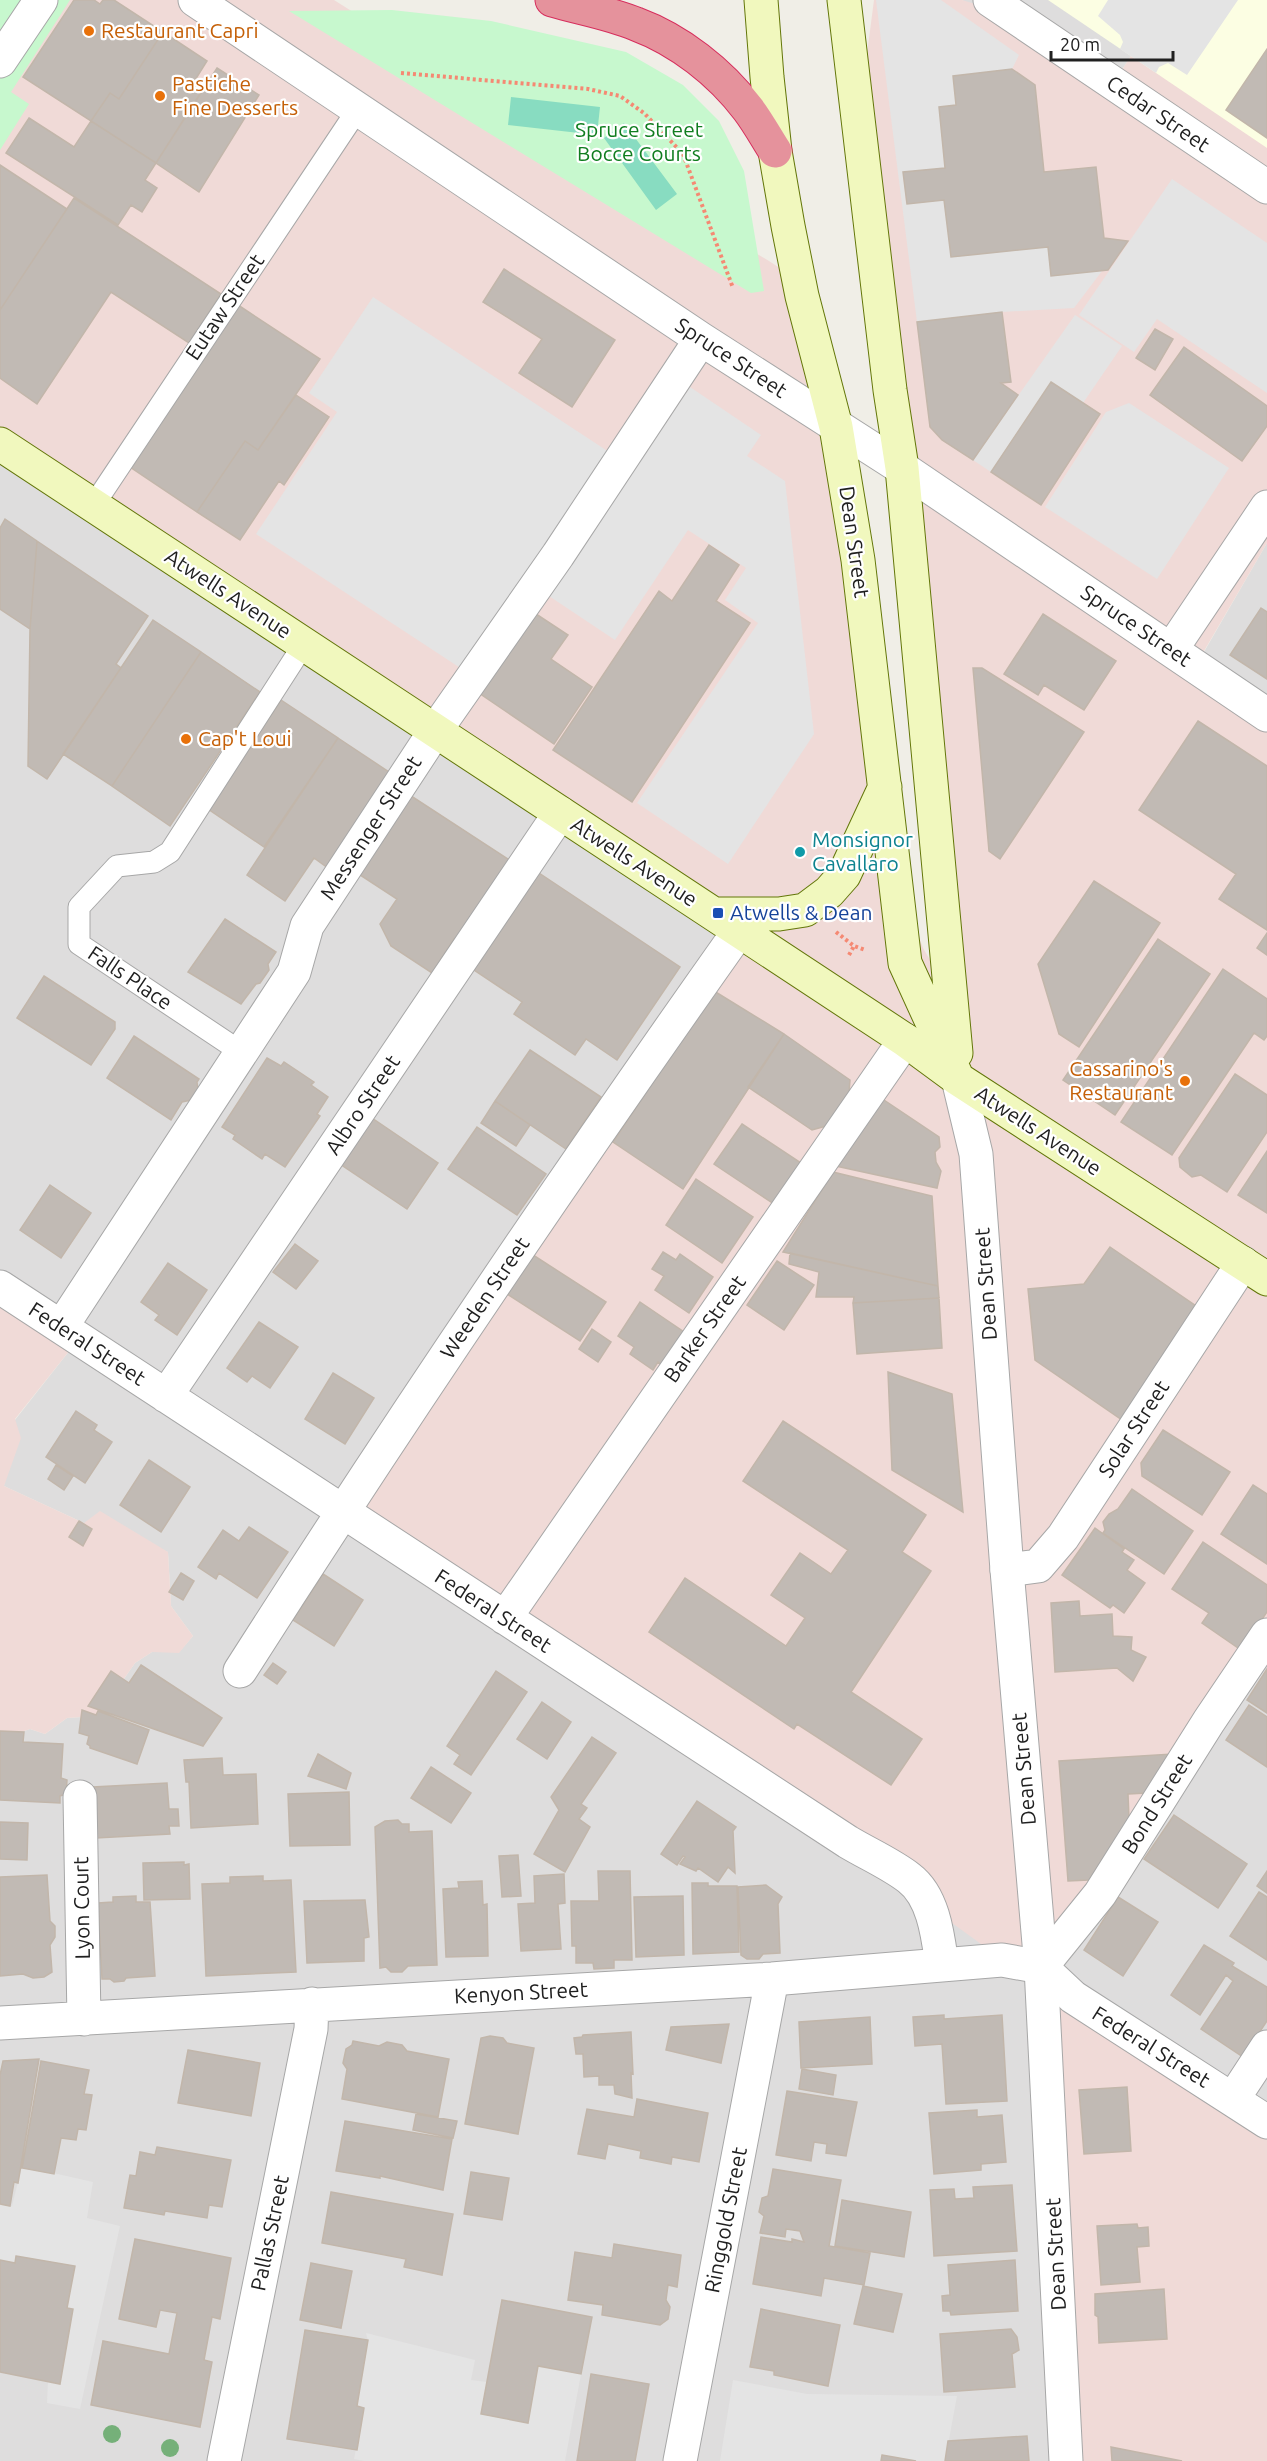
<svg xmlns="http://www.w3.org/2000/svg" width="1267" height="2461" font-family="Ubuntu,sans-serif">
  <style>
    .residential { fill: #dedddd }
    .commercial { fill: #f0dad7 }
    .education { fill: #fcfee3 }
    .park { fill: #c7f8ce }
    .pitch { fill: #88dcc1 }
    .parking { fill: #e4e4e4 }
    .building { fill: #c1bab4; stroke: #c2b6aa; stroke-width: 1.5 }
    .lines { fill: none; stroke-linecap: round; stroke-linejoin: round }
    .service-casing { stroke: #a7a7a7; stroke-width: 23 }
    .pedestrian-casing { stroke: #a7a7a7; stroke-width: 35 }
    .minor-casing { stroke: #a7a7a7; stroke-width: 35 }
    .tertiary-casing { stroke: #a7a7a7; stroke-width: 35 }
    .secondary-casing { stroke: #637609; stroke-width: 35 }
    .motorway-casing { stroke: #d62d5c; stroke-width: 35 }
    .path { stroke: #f58973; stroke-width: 4; stroke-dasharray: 3 3; stroke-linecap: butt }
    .service { stroke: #fff; stroke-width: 21 }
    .pedestrian { stroke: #fff; stroke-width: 33 }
    .minor { stroke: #fff; stroke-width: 33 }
    .tertiary { stroke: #fff; stroke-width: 33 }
    .secondary { stroke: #f1f8be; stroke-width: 33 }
    .motorway { stroke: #e5929c; stroke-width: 33 }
    .tree { fill: #75b079 }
    .food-dot { fill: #e8710a; stroke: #fff; stroke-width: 2 }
    .culture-dot { fill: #0f9aa8; stroke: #fff; stroke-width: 2 }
    .transit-dot { fill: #1a4fb4; stroke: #fff; stroke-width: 2 }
    .labels { text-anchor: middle; stroke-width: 4.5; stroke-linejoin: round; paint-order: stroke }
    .food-label { font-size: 21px; fill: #c56008; stroke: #fff; text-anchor: start }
    .street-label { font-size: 21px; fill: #202020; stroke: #fff }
    .park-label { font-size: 21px; fill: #107d1f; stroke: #fff }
    .culture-label { font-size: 21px; fill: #0d838f; stroke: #fff; text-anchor: start }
    .transit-label { font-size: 21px; fill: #164399; stroke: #fff; text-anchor: start }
  </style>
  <rect width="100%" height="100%" fill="#f0eee7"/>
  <path class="residential" d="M962 0H1167L1109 90Z
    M0 460 713 926 1267 1637V2137L1067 2461H0V1731L10 1736 30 1729 45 1734 67 1718 98 1716 135 1663 152 1652H179L193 1636 171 1606 168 1552 84 1523 4 1486 15 1420 70 1350 0 1299Z
    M1267 543V710L1197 664Z"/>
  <path class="commercial" d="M0 0H334L418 53 769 261 804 284 913 921 923 948 933 965 858 123 874 0H962L985 7 1109 90 1167 0H1267V543L1197 663 1267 710V1637L1028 1978 847 1847 349 1523 721 939 713 926 0 460Z
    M0 1299 70 1350 15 1419 21 1438 4 1486 84 1523 100 1511 168 1552 171 1606 193 1636 179 1653 152 1652 135 1663 98 1716 67 1718 45 1734 30 1729 10 1736 0 1731Z
    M1042 1990 1267 2137V2461H1067Z"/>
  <path class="education" d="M1048 0H1267V148Z"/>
  <path class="park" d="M0 0H70L11 92 29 104 0 150Z
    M392 10 491 21 626 52 683 85 719 121 744 171 764 291 751 293 289 11Z"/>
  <path class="pitch" d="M511 97 600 107 597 135 508 125Z
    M624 123 677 194 656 210 604 138Z"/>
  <path class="parking" d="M876 0H941L1019 55 1012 69 953 76 956 105 939 108 945 168 903 172 906 204 944 200 951 257 1048 247 1102 271 1074 308 1002 312 917 322Z
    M1108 0H1238L1187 75 1168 63 1159 67 1156 73 1120 49 1123 42 1120 35 1098 16Z
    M1172 179 1267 243V393L1157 319 1134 352 1079 315Z
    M373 297 612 454 468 673 256 534 337 412 309 393Z
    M1075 315 1122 346 1083 403 1051 382 991 472 973 460Z
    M690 387 761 435 747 456 785 481 814 734 728 864 637 803 758 623 725 600 746 568 688 530 615 640 549 596Z
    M1129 403 1229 468 1157 579 1045 507 1106 412Z
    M22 2166 93 2182 87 2218 120 2226 80 2409 47 2403 48 2381 60 2383 73 2310 67 2308 75 2266 17 2256 15 2263 0 2260V2205L12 2206Z
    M366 2333 475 2360 471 2380 487 2382 481 2414 527 2423 538 2366 581 2374 565 2461H364L354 2459 364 2408 357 2406 368 2341Z
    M733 2380 807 2394 957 2396 945 2461H916L882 2455 881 2461H720Z"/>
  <path class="building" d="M74 0H94L100 4 103 0H114L163 32 119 99 110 93 91 121 23 77Z
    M163 32 207 61 195 80 205 86 156 163 91 121 110 93 119 99Z
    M1267 49V138L1226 110Z
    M217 68 259 95 199 192 156 163Z
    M1012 69 1035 85 1044 172 1096 167 1104 238 1128 241 1108 270 1051 276 1048 247 951 257 944 200 907 204 903 172 945 168 939 107 956 105 953 76Z
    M29 118 74 147 91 121 156 163 145 180 157 188 142 212 131 205 118 225 6 153Z
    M0 165 67 209 0 310Z
    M74 198 221 294 189 343 111 292 37 404 0 378V310Z
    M504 269 615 340 572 407 519 373 542 339 483 302Z
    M238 305 320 359 258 450 245 441 197 512 130 467Z
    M1002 312 1011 382 1001 383 1018 395 973 460 942 440 930 427 917 322Z
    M1155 329 1173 339 1155 370 1136 358Z
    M1184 347 1267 406V426L1242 461 1150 395Z
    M1051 382 1100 414 1041 505 991 472Z
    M296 395 329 417 284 485 279 481 240 540 197 512 245 441 258 450Z
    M5 519 37 541 30 629 0 609V528Z
    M37 541 148 616 116 664 121 668 47 779 28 766 30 629Z
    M709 545 739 565 716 601 750 623 632 802 553 750 659 591 672 601Z
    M1261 608 1267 612V679L1230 655Z
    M533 612 568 635 551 659 592 687 554 744 479 693Z
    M1043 614 1116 661 1084 710 1044 685 1038 695 1004 674Z
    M153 620 201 652 112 786 63 754Z
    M201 652 260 692 170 826 112 786Z
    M973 668H982L1084 732 1000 859 989 851Z
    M281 700 338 738 264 847 208 809Z
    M1198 721 1267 766V930L1219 899 1236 874 1139 810Z
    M338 738 395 776 332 871 314 858 285 901 247 875Z
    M405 792 511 861 459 942 454 939 432 973 391 946 380 924 397 899 354 871Z
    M533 869 680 967 617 1060 586 1039 575 1055 514 1014 522 1002 468 966Z
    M1094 881 1160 923 1079 1047 1059 1034 1038 964Z
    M225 919 276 952 268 964 269 970 260 983 256 984 241 1004 188 972Z
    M1267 933V955L1257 948Z
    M1158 939 1210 974 1115 1115 1063 1080Z
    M1223 969 1267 999V1036L1264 1040 1254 1033 1172 1155 1121 1122Z
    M44 976 115 1022V1029L91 1065 17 1018Z
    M714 991 784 1034 683 1189 613 1142Z
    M784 1034 850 1080 849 1092 826 1126 812 1130 748 1087Z
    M134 1036 199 1079 197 1082 198 1090 191 1100 182 1102 171 1120 107 1078Z
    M530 1050 601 1097 566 1149 495 1101Z
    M267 1058 281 1066 284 1062 314 1082 311 1085 328 1097 317 1114 320 1116 285 1167 265 1154 262 1159 233 1139 235 1135 222 1127Z
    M1235 1074 1267 1095V1132L1227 1192 1201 1175 1192 1177 1180 1167 1179 1158Z
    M878 1096 939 1137 940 1147 935 1152 936 1162 941 1171 937 1188 831 1165Z
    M495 1101 530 1125 516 1146 481 1123Z
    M372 1118 438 1163 407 1209 340 1164Z
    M742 1124 801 1163 774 1204 714 1164Z
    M477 1127 546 1174 517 1215 448 1169Z
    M1267 1151V1213L1238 1195Z
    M833 1172 932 1196 938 1286 783 1252Z
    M696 1179 753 1217 722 1263 666 1225Z
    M50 1185 91 1213 61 1258 20 1230Z
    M295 1244 318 1261 296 1289 273 1272Z
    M1110 1247 1199 1308 1122 1420 1035 1360 1028 1289 1084 1284Z
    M663 1252 676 1260 680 1254 713 1277 689 1313 655 1290 664 1276 652 1269Z
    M790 1253 938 1286 939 1298 853 1303 854 1297H816L819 1272 789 1264Z
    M533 1255 606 1302 580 1341 507 1294Z
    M777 1261 814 1285 784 1330 747 1305Z
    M168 1263 207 1290 177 1335 155 1320 159 1315 141 1302Z
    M939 1298 942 1348 857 1354 853 1303Z
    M640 1302 687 1334 665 1368 658 1362 653 1370 630 1354 634 1347 618 1336Z
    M259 1322 298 1347 270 1388 252 1376 247 1382 227 1368Z
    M592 1329 611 1342 598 1362 579 1349Z
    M888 1372 952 1394 963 1512 892 1470Z
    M333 1373 374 1398 345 1444 305 1419Z
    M76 1411 97 1425 94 1430 112 1442 85 1483 46 1457Z
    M783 1421 926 1515 902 1552 931 1571 851 1692 922 1739 891 1785 797 1724 794 1729 649 1632 685 1578 786 1646 805 1618 771 1595 800 1553 831 1574 848 1550 743 1481Z
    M1163 1430 1230 1472 1202 1515 1142 1476 1141 1463Z
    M149 1460 190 1487 161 1532 120 1505Z
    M56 1465 73 1476 64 1490 48 1479Z
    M1253 1485 1267 1494V1564L1221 1534Z
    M1132 1489 1193 1531 1164 1574 1103 1533 1105 1530 1103 1522 1109 1514 1118 1509Z
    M79 1521 92 1529 83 1546 69 1537Z
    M249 1527 288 1552 257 1598 219 1573 216 1579 198 1567 223 1530 239 1541Z
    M1095 1528 1124 1549 1122 1552 1134 1560 1127 1570 1145 1583 1124 1613 1113 1605 1110 1608 1062 1575Z
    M1203 1542 1267 1585V1612L1241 1650 1202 1623 1209 1613 1172 1589Z
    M181 1573 194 1581 183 1600 169 1592Z
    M323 1574 363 1600 334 1646 293 1620Z
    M1079 1601 1080 1616 1112 1614 1113 1636 1132 1637 1131 1650 1146 1657 1133 1681 1117 1668 1055 1672 1051 1603Z
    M273 1663 286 1672 277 1684 264 1675Z
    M141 1665 222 1718 203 1746 88 1706 111 1671 129 1683Z
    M1267 1669V1713L1247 1700Z
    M496 1671 527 1692 471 1775 454 1764 460 1755 447 1746Z
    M542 1702 571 1722 547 1759 517 1739Z
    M1249 1705 1267 1717V1767L1226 1740Z
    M82 1710 96 1715 98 1711 149 1730 137 1764 90 1748V1746L87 1744 89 1736 79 1733Z
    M0 1731 24 1732 23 1742 63 1744 61 1778 67 1780 66 1794 60 1796V1803L0 1800Z
    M592 1737 616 1753 581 1804 587 1808 579 1819 590 1827 565 1872 534 1854 559 1810 551 1797Z
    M318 1754 351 1773 346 1789 308 1776Z
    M1172 1754 1147 1793 1128 1794 1129 1819 1089 1880 1068 1881 1059 1761Z
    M222 1758 223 1775 256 1774 258 1824 191 1828 189 1782H186L184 1760Z
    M431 1767 471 1793 451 1823 411 1798Z
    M167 1783 169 1809H178L179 1826H169L170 1834 96 1838 93 1787Z
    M349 1792 350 1845 290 1846 288 1794Z
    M697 1801 736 1827 733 1831 735 1873 728 1867 718 1882 698 1868 696 1871 680 1864 685 1857 683 1856 677 1865 661 1854Z
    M1174 1815 1247 1864 1218 1908 1144 1859Z
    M398 1820 402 1824H409V1832L432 1831 437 1965 408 1966 402 1972H391L386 1967 380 1968 375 1827 385 1821Z
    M0 1822 28 1823 27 1860 0 1859Z
    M518 1855 521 1896 502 1897 499 1856Z
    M184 1862V1865L189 1864 190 1899 144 1900 143 1863Z
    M598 1871H630L632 1960H614V1968L594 1969 593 1963H576V1946H572L571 1901H599Z
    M1267 1871V1893L1257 1886Z
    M564 1874 565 1903 558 1904 561 1949 521 1951 518 1904 535 1903 534 1876Z
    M47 1875 50 1921 55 1926V1937L50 1945 52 1972 44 1977 33 1978 23 1974 0 1976V1877Z
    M263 1876V1881L291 1880 296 1972 206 1976 202 1884 230 1883V1877Z
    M482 1881 483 1905 487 1904 488 1956 446 1957 443 1889 459 1888 458 1882Z
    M692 1883H708V1886H737L739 1952 693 1954Z
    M766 1885 782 1897 778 1904 780 1953 763 1954 759 1959H747L741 1955 738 1887Z
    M1259 1892 1267 1897V1960L1230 1936Z
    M136 1896V1902H150L155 1976 126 1978 124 1981 114 1982 110 1979H102L98 1903 113 1902V1897Z
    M683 1896 684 1955 636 1957 634 1897Z
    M1118 1897 1158 1922 1123 1976 1084 1950Z
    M365 1900 369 1937 364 1938V1961L307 1963 304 1901Z
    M1204 1945 1234 1963 1232 1966 1267 1987V2021L1243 2057 1201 2029 1233 1981 1226 1975 1200 2015 1171 1995Z
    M944 2015V2019L1002 2015 1007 2101 946 2104 942 2044 915 2046 913 2017Z
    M870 2017 872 2064 801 2068 799 2022Z
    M729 2024 721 2063 666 2050 671 2027Z
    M631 2032 633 2074 631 2073 632 2098 615 2094 614 2085H599V2076L584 2077 583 2054H576L574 2038 582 2037 583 2035Z
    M490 2036 503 2038 507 2043 534 2048 518 2134 465 2124 481 2038Z
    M353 2041 379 2046 387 2042 402 2045 407 2051 449 2059 438 2117 342 2099 347 2069 343 2063 346 2049 352 2045Z
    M188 2050 260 2063 251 2116 178 2103Z
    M39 2059 18 2183 14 2182 10 2206 0 2204V2075L3 2061Z
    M41 2061 89 2070 84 2094 92 2095 86 2130 78 2129 76 2140 61 2138 54 2174 22 2168Z
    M802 2069 836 2075 833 2095 799 2089Z
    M1127 2087 1131 2151 1084 2154 1079 2090Z
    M787 2091 857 2102 846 2156 826 2153 827 2144 814 2142 811 2161 776 2155Z
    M637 2099 708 2113 699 2162 672 2157 671 2164 640 2158 641 2151 608 2144 605 2159 578 2154 587 2109 634 2117Z
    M977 2110V2117L1002 2115 1006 2162 981 2164V2170L934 2174 929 2113Z
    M416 2114 457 2121 453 2138 413 2130Z
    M345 2121 452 2139 443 2190 380 2176V2178L336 2171Z
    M157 2147 231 2160 222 2207 209 2205 207 2218 165 2211 164 2215 124 2208 130 2175 136 2176 140 2152 155 2155Z
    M773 2169 841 2180 829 2246 870 2253 864 2285 824 2278 821 2296 753 2284 761 2237 792 2242V2239L804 2242 800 2231 786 2229 785 2237 760 2233 764 2216 759 2212 762 2198 768 2196Z
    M471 2172 509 2178 502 2220 464 2214Z
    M1012 2185 1017 2251 934 2256 930 2190 954 2189 955 2199 974 2198 973 2187Z
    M331 2192 453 2214 442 2275 404 2267 406 2259 322 2243Z
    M842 2200 911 2212 904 2257 835 2246Z
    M1137 2224 1138 2228 1148 2227 1149 2246 1137 2247 1140 2282 1101 2285 1097 2226Z
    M135 2239 231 2258 220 2319 212 2317 204 2360 212 2362 200 2427 91 2405 103 2341 169 2354 177 2313 160 2310 156 2327 119 2319Z
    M614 2244 681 2255 677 2287 668 2285 666 2300 670 2307 668 2319 660 2325 602 2315 603 2305 568 2300 575 2252 612 2258Z
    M16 2256 75 2266 67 2308 73 2309 60 2384 0 2372V2260L15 2263Z
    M1015 2260 1018 2311 951 2315 950 2311H943L942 2296 950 2295 948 2265Z
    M311 2263 352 2271 341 2328 300 2320Z
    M863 2286 902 2294 893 2332 854 2324Z
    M1164 2289 1167 2339 1099 2343 1098 2317 1095 2315V2294Z
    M502 2300 592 2317 581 2374 538 2366 528 2423 481 2414Z
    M761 2309 840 2325 828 2386 774 2375V2371L750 2367Z
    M1011 2329 1017 2337 1019 2350 1012 2354 1015 2387 944 2392 940 2334Z
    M305 2330 368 2340 357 2406 364 2408 357 2450 287 2439Z
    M591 2374 649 2384 635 2461H577Z
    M1027 2436 1029 2461H945L948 2441Z
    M1111 2447 1182 2461H1112Z
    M882 2455 916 2461H881Z"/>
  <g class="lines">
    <defs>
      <path id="service" d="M93 506 358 109
        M241 1052 79 944V907L117 866 154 862 170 852 304 644"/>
      <path id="pedestrian" d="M0 61 41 0"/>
      <path id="minor" d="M195 0 701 339 902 468 1267 715
        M990 0 1267 187
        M1171 650 1267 507
        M0 1287 848 1842C868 1854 891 1864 909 1878 934 1897 938 1937 942 1965
        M62 1326 294 972 307 926 435 731 558 555 701 339
        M166 1396 560 813
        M1007 1570 1038 1566 1063 1537 1243 1263
        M505 1618 905 1040
        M240 1671C400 1420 567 1174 739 931
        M80 1797 84 2019
        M1041 1967 1100 1894 1209 1721 1267 1635
        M1041 1967 1073 1997 1267 2122
        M0 2023 772 1979 1002 1960 1041 1967
        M1233 2099 1267 2047
        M224 2461 311 2029 312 2004
        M680 2461 772 1979"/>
      <path id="tertiary" d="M958 1079 976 1154 1007 1570 1041 1967 1066 2461"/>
      <path id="secondary" d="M761 0 767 77 775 151 788 226 802 296 836 427 858 560 905 963 957 1077
        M844 0 890 390 902 468 956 1053
        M0 444 905 1040 958 1079 1267 1279
        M714 914H779L805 910 829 892 844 875 885 787"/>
      <path id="motorway" d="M552 0C579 8 609 13 636 24 679 40 720 72 748 109 758 122 766 137 775 151"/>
    </defs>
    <use href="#service" class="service-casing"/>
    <use href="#pedestrian" class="pedestrian-casing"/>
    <use href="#minor" class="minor-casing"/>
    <use href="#tertiary" class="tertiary-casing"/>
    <use href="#secondary" class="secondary-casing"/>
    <use href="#motorway" class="motorway-casing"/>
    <path class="path" d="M401 73 588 89 620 96 644 113 683 154 733 288
      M836 932 854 946 865 950
      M849 955 854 946"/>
    <use href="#service" class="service"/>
    <use href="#pedestrian" class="pedestrian"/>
    <use href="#minor" class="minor"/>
    <use href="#tertiary" class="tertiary"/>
    <use href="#secondary" class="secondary"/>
    <use href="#motorway" class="motorway"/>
  </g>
  <g class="tree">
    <circle cx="112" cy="2434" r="9"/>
    <circle cx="170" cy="2448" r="9"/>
  </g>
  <g class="food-dot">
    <circle cx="89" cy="31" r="6"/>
    <circle cx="160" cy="96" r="6"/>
    <circle cx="186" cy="739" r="6"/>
    <circle cx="1185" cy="1081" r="6"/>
  </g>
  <circle class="culture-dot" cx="800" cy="852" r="6"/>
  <rect class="transit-dot" x="712" y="907" width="12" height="12" rx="3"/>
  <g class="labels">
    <g class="food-label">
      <text x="101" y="38">Restaurant Capri</text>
      <text x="172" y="91">Pastiche<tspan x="172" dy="24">Fine Desserts</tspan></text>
      <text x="198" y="746">Cap't Loui</text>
      <text x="1173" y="1076" text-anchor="end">Cassarino's<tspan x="1173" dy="24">Restaurant</tspan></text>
    </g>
    <g class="street-label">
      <text transform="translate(1158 114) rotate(34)" y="7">Cedar Street</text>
      <text transform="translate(225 307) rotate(-56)" y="7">Eutaw Street</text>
      <text transform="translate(731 358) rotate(33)" y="7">Spruce Street</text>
      <text transform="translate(854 542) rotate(82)" y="7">Dean Street</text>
      <text transform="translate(228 594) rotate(33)" y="7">Atwells Avenue</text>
      <text transform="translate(1136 626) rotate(34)" y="7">Spruce Street</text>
      <text transform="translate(371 828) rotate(-57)" y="7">Messenger Street</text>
      <text transform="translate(634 862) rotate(33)" y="7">Atwells Avenue</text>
      <text transform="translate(130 978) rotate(34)" y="7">Falls Place</text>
      <text transform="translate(363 1105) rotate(-56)" y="7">Albro Street</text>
      <text transform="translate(1038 1131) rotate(33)" y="7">Atwells Avenue</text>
      <text transform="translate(986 1284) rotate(-94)" y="7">Dean Street</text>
      <text transform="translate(485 1298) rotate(-56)" y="7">Weeden Street</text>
      <text transform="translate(705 1329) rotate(-55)" y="7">Barker Street</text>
      <text transform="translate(87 1344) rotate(33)" y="7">Federal Street</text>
      <text transform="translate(1134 1429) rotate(-57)" y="7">Solar Street</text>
      <text transform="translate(493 1611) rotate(33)" y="7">Federal Street</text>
      <text transform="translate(1024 1769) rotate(-95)" y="7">Dean Street</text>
      <text transform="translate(1157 1804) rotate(-58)" y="7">Bond Street</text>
      <text transform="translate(82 1908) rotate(-91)" y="7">Lyon Court</text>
      <text transform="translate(521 1993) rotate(-3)" y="7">Kenyon Street</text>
      <text transform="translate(1151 2047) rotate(32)" y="7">Federal Street</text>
      <text transform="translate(726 2220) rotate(-79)" y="7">Ringgold Street</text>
      <text transform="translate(270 2233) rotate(-78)" y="7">Pallas Street</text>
      <text transform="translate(1056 2254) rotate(-93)" y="7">Dean Street</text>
    </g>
    <g class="park-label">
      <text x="639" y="137">Spruce Street<tspan x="639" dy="24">Bocce Courts</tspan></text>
    </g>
    <g class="culture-label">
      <text x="812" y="847">Monsignor<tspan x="812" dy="24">Cavallaro</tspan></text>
    </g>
    <g class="transit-label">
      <text x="730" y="920">Atwells &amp; Dean</text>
    </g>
  </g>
  <path d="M1051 51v9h122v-9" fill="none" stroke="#202020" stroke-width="3"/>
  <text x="1060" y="51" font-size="18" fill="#202020" stroke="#ffffff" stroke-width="4.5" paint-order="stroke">20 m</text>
</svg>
